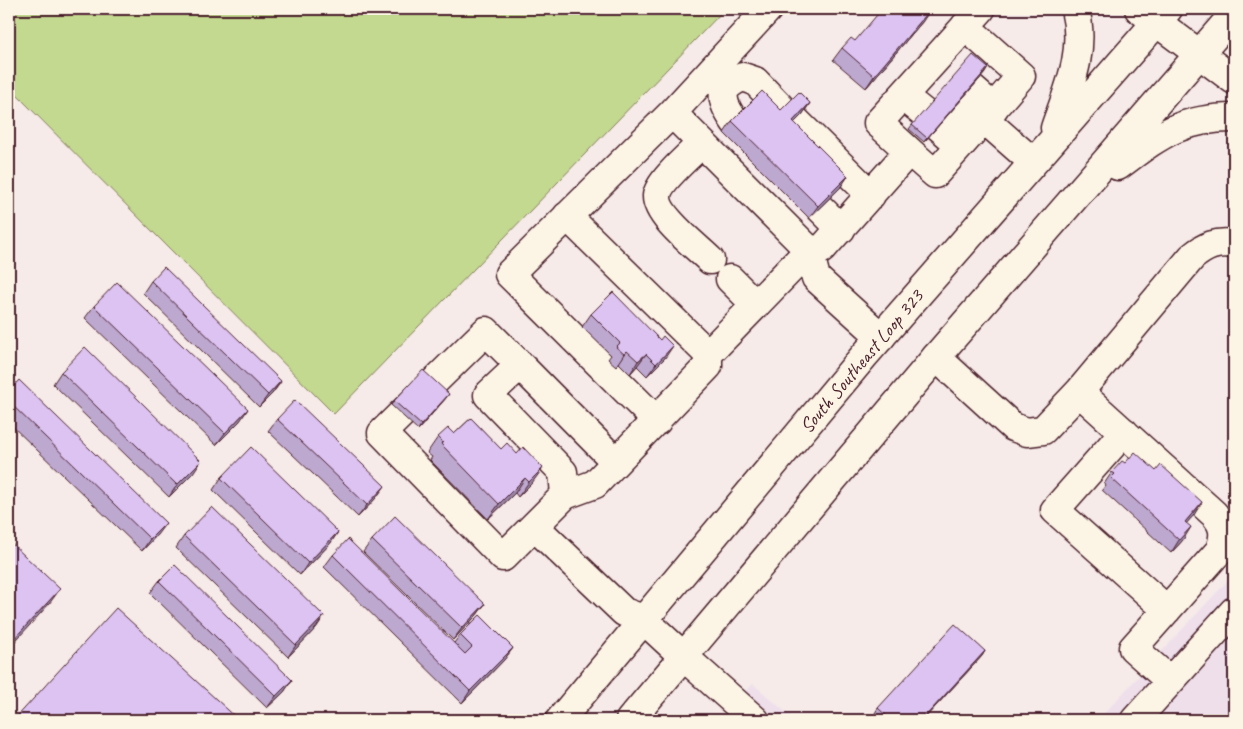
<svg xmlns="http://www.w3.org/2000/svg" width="1243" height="729" font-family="Caveat,sans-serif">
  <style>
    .built { fill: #eedfeb }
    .green { fill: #c3d98f; stroke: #867c5d }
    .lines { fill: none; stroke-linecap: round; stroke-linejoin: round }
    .minor-casing { stroke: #4a1f2b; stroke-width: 31 }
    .major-casing { stroke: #4a1f2b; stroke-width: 31 }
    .highway-casing { stroke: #4a1f2b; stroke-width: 31 }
    .minor { stroke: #fcf5e5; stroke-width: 28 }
    .major { stroke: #fcf5e5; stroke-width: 28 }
    .highway { stroke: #fcf5e5; stroke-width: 28 }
    .wall { fill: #bda8d0; stroke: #4a1f2b }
    .shaded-wall { fill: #9a88a9; stroke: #4a1f2b }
    .building { fill: #dcc3f2; stroke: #4a1f2b }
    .labels { text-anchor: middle; stroke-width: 5; stroke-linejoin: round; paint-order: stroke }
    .street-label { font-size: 20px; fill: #4a1f2b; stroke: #fcf5e5 }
  </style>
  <rect width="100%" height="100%" fill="#f6ebe8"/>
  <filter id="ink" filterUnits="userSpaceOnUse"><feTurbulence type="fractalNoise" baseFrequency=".02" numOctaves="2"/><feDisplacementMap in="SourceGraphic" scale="10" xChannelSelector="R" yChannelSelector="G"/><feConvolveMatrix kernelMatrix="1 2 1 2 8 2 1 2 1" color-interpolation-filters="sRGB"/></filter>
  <g filter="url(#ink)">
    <path class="built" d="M1234 574V720H1098Z
      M753 684 795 720H719Z"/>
    <path class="green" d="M9 9H725L334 414 9 87Z"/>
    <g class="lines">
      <defs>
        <path id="minor" d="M768 9 672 113 809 250 816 278 881 337
          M965 26 1021 76 984 119
          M971 88 994 108
          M903 96 923 112
          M954 107 976 127
          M796 121 871 195
          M735 122C721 102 716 87 743 77L755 81 784 111
          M938 126 960 145
          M702 143C692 153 658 182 657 196 656 216 696 246 710 260
          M909 151 935 174 984 119 1033 162
          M820 208 841 229
          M567 216 708 354V366L595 484 565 495 534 526 624 612 643 619
          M730 279 756 305
          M708 354 809 250 822 249 909 151 878 123 981 9
          M936 357 1013 427 1027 432 1043 430 1079 392 1192 257C1205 246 1217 241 1234 244
          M520 365 616 462
          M1079 392 1214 514C1225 526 1225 535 1220 550L1133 648 1170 681
          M657 421 509 274 672 113
          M1124 432 1055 510 1167 610
          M534 526 503 557 382 433 486 331 520 365 488 395 563 472 565 495
          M683 656 755 720
          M1135 720 1234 611"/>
        <path id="major" d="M1139 9 1234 80"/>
        <path id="highway" d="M1055 128C1069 88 1086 52 1075 9
          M1118 166C1160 135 1180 118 1234 118
          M643 619 683 656
          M560 720 864 356 1168 9
          M630 720 936 357 1234 14"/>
      </defs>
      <use href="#minor" class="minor-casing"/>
      <use href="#major" class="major-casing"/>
      <use href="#highway" class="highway-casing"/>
      <use href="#minor" class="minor"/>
      <use href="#major" class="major"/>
      <use href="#highway" class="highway"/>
    </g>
    <path class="wall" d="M923 21 866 88 833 60 842 48 855 41Z
      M985 73 924 142 909 129 912 125Z
      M810 103 802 115 794 122 848 176 840 188 809 218 724 133 732 121 781 110Z
      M151 281 281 382 272 394 259 407 143 293Z
      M94 306 240 421 216 445 85 318Z
      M591 314 665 358 647 376 637 366 630 374 619 363 616 366 608 359 611 355 582 327Z
      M61 372 193 473 169 497 53 384Z
      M9 391 157 535 142 551 9 423Z
      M446 398 418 430 391 405 394 401Z
      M471 418 532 483 518 497 515 493 488 519 430 460 432 457 427 453 438 437 454 434Z
      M277 419 376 498 358 517 268 431Z
      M1112 472 1194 515 1186 523 1183 540 1171 553 1102 490 1106 485 1104 484Z
      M221 478 338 532 330 544 300 575 213 490Z
      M184 536 324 616 316 628 288 657 176 548Z
      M372 540 485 604 476 616 453 640 363 552Z
      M333 555 454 643 460 635 513 648 504 660 462 703 324 567Z
      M159 581 292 680 284 692 267 708 150 593Z
      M985 651 982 656 923 720H883L875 713 878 708Z"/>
    <path class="shaded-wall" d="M931 9 923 21 866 88 874 76Z
      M988 68 985 73 924 142 927 138Z
      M810 103 802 115 784 133 793 121Z
      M848 176 840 188 809 218 818 206Z
      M673 346 665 358 647 376 656 364Z
      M627 351 619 363 616 366 624 354Z
      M646 354 637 366 630 374 638 361Z
      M281 381 272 394 259 407 268 395Z
      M449 394 446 398 418 430 421 425Z
      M248 409 240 421 216 445 225 433Z
      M201 461 193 473 169 497 177 485Z
      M543 468 532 483 518 497 529 482Z
      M525 478 515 493 488 519 499 504Z
      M385 486 376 498 358 517 367 505Z
      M1202 502 1194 515 1177 534 1185 522Z
      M166 523 157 535 142 551 150 539Z
      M1191 527 1183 540 1171 553 1179 540Z
      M338 532 330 544 300 575 308 563Z
      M60 589 49 604 9 648V644L11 642Z
      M485 604 476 616 453 640 462 628Z
      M324 616 316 628 288 657 296 645Z
      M513 648 504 660 462 703 470 691Z
      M985 651 982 656 923 720H922Z
      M292 680 284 692 267 708 276 696Z"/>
    <path class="building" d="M882 9H931L874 76 842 48 851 38 855 41Z
      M973 55 988 68 927 138 912 125Z
      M762 91 781 110 799 92 810 103 793 121 848 176 818 206 732 121Z
      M164 267 281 381 268 395 151 281Z
      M117 282 248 409 225 433 94 306Z
      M613 292 660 340 663 336 673 346 656 364 646 354 638 361 627 351 624 354 616 347 620 343 591 314Z
      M85 347 201 461 177 485 61 372Z
      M423 370 449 394 421 425 394 401Z
      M19 380 166 523 150 539 9 402V391Z
      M295 400 385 486 367 505 277 419Z
      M471 418 501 449 507 443 517 454 523 447 543 468 529 482 525 478 499 504 441 444 443 442 438 437 448 428 454 434Z
      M251 447 338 532 308 563 221 478Z
      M1135 452 1156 471 1161 465 1202 502 1185 522 1191 527 1179 540 1111 478 1115 474 1112 472 1122 461 1125 463Z
      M212 507 324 616 296 645 184 536Z
      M395 516 485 604 462 628 372 540Z
      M348 539 465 654 472 647 460 635 480 615 513 648 470 691 333 555Z
      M9 541 60 589 11 642 9 640Z
      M175 565 292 680 276 696 159 581Z
      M116 608 239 720H14Z
      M955 624 985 651 922 720H891L878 708Z"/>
  </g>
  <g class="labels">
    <g class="street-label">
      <text transform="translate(861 361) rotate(-50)" y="7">South Southeast Loop 323</text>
    </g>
  </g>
  <rect width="1243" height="729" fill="none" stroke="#fcf5e5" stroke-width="30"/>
  <rect x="15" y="15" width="1213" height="699" fill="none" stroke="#4a1f2b" stroke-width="2" filter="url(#ink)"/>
</svg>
